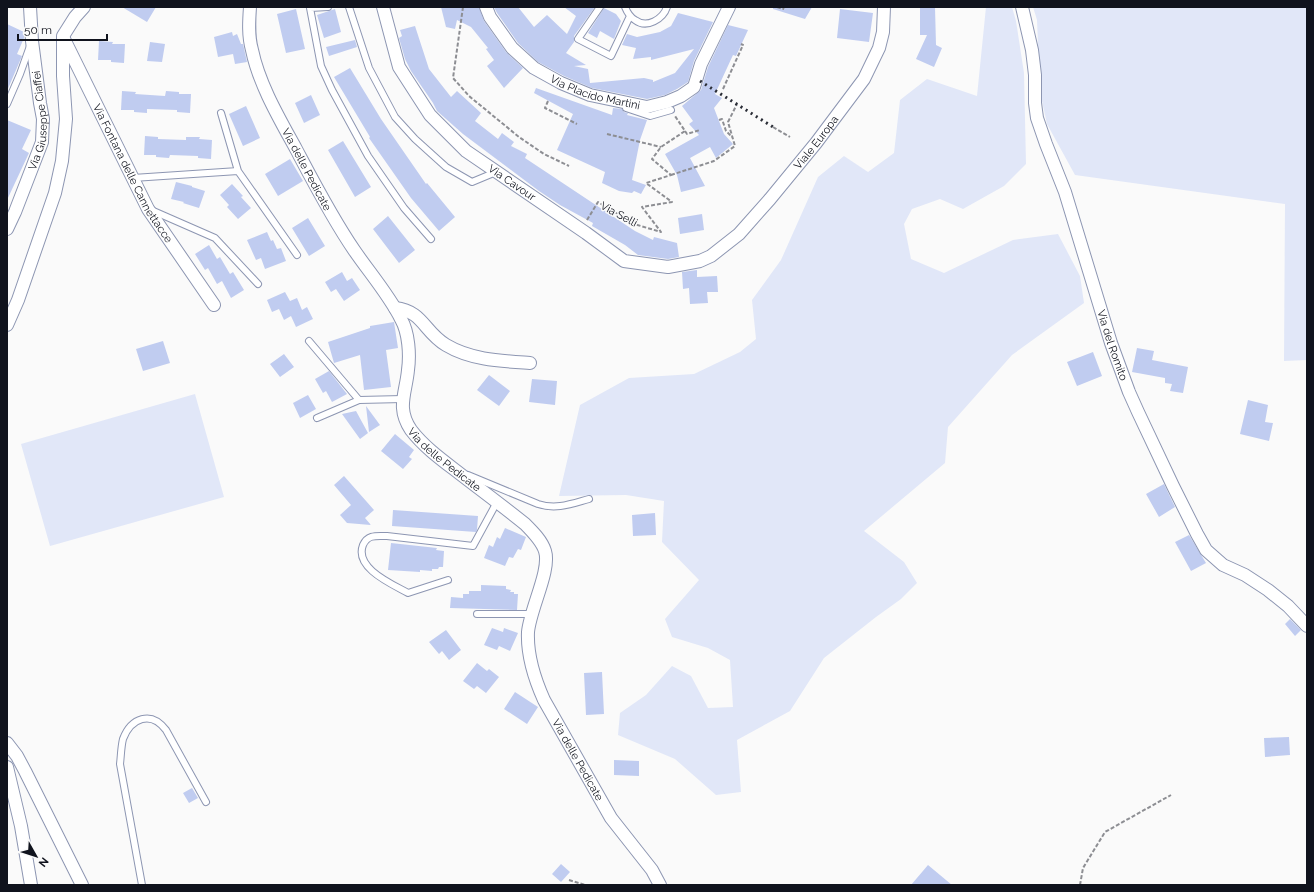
<svg xmlns="http://www.w3.org/2000/svg" width="1314" height="892" font-family="Raleway,sans-serif">
  <style>
    .green { fill: #e1e7f8 }
    .building { fill: #c0ccf0 }
    .lines { fill: none; stroke-linecap: round; stroke-linejoin: round }
    .service-casing { stroke: #8d96b2; stroke-width: 8 }
    .minor-casing { stroke: #8d96b2; stroke-width: 14 }
    .path { stroke: #8d8e93; stroke-width: 2; stroke-dasharray: 4 2; stroke-linecap: butt }
    .service { stroke: #fff; stroke-width: 6 }
    .minor { stroke: #fff; stroke-width: 12 }
    .rail { stroke: #2a2d36; stroke-width: 3; stroke-dasharray: 2 4; stroke-linecap: butt }
    .labels { text-anchor: middle; stroke-width: 3; stroke-linejoin: round; paint-order: stroke }
    .street-label { font-size: 11px; fill: #10131d; stroke: #fafafa }
  </style>
  <rect width="100%" height="100%" fill="#fafafa"/>
  <path class="green" d="M986 7H1012L1016 21 1024 73 1026 164 1004 186 963 209 940 199 912 209 904 224 911 259 944 273 1013 240 1058 234 1080 276 1084 303 1012 355 948 427 945 463 864 531 904 562 917 583 901 599 876 617 824 658 790 711 737 740 741 792 716 795 675 759 618 735 620 713 646 695 672 666 691 676 708 708 733 707 730 660 708 648 672 637 665 619 699 580 662 542 664 501 626 495 559 496 580 405 629 378 694 374 740 352 756 339 752 300 781 260 818 177 844 156 868 172 894 153 900 100 927 79 977 96Z
    M1033 7H1307V360L1284 361 1285 204 1075 175 1047 124 1040 92 1037 20Z
    M195 394 224 497 50 546 21 444Z"/>
  <path class="building" d="M122 7H156L147 22Z
    M441 7H479L484 21 506 52 523 68 504 88 487 66 494 60 486 49 488 48 471 27 457 20 455 29 446 27Z
    M494 7H518L534 27 547 15 567 34 576 16 564 7H595L574 36V42L566 53 586 65 574 66 588 69 590 83 644 78 653 80V82L675 73 694 49 651 60V57L633 59 636 48 622 45 627 34 637 37 660 32 671 26 678 13 713 22 694 61 688 82 677 89 665 95 647 99 592 88 564 76 538 62 518 43 497 13Z
    M773 7H812L805 19 773 9Z
    M920 7H935L936 45 942 48 934 67 916 59 927 35H920Z
    M604 8 616 14 621 21 614 39 600 31 597 38 588 33Z
    M296 9 305 49 286 53 277 14Z
    M335 9 341 32 324 38 317 15Z
    M840 9 873 13 869 42 837 38Z
    M7 24 24 32V38L17 54 22 56 7 91Z
    M728 25 748 30 736 56 733 55 715 94 722 98 714 108 724 134 733 144 716 158 710 147 690 158 705 186 681 192 677 175 665 154 699 135 689 124 693 121 682 106 701 90 708 67Z
    M415 26 429 69 451 97 457 91 481 113 475 121 498 139 502 133 514 142 511 146 527 154 525 158 635 231 653 240 654 237 677 243 679 257 668 259 638 255 625 245 592 226 593 223 560 205 539 191 463 134 437 111 433 103 411 71 405 59 399 38 402 36 400 30Z
    M232 32 233 36 237 34 241 44H243L247 62 235 64 233 54 218 57 214 37Z
    M355 40 357 47 329 56 326 47Z
    M99 41 113 42 112 44H125L124 63 111 62V60H98Z
    M150 42 165 44 162 62 147 61Z
    M350 68 381 119 426 184 427 183 455 217 439 231 411 198 369 138 370 137 334 77Z
    M536 88 612 115 613 108 622 109 624 112 628 113 627 115 647 120 640 140 632 180 646 185 641 194 634 191 632 193 619 191 602 183 605 172 557 150 573 114 534 93Z
    M122 91 136 92 135 94 165 96 166 91 179 92V94H191L190 113 177 112V110L147 109V113L134 112V110H121Z
    M311 95 320 115 304 123 295 103Z
    M246 106 260 138 243 146 229 114Z
    M7 120 31 130 22 149 29 153 7 200Z
    M145 136 158 137V139L186 140V137H200L199 139 212 140 211 159 198 158V156L170 155 169 158 156 157V155H144Z
    M343 141 371 187 355 197 328 150Z
    M290 159 303 181 278 196 265 174Z
    M176 182 192 186V187L205 191 199 208 183 203 184 202 171 199Z
    M232 184 243 196 241 197 251 208 238 219 227 207 229 205 220 195Z
    M702 214 704 230 680 234 678 218Z
    M388 216 415 250 399 263 373 229Z
    M308 218 325 246 309 256 292 228Z
    M267 232 271 241 273 240 277 249 281 248 286 261 265 269 261 258 256 260 247 240Z
    M209 245 217 259 220 257 230 274 233 272 244 290 231 298 222 281 217 284 208 268 205 270 195 254Z
    M697 270V277L717 276 718 292H707L708 303 690 304 689 288 683 289 682 272Z
    M342 272 347 281 352 278 360 290 344 301 336 289 331 292 325 282Z
    M285 292 290 301 297 298 302 310 307 307 313 319 296 327 291 316 284 320 279 309 272 312 267 300Z
    M394 322 398 348 386 350 391 387 364 390 360 355 334 363 328 342 370 328V326Z
    M163 341 170 363 143 371 136 349Z
    M1137 348 1154 351 1152 360 1188 367 1183 393 1170 391 1172 384 1165 383V378L1132 372Z
    M1093 352 1102 376 1077 386 1067 362Z
    M284 354 294 367 280 377 270 364Z
    M329 371 347 394 332 402 326 391 323 393 315 379Z
    M489 375 510 391 499 406 477 390Z
    M532 379 557 381 555 405 529 402Z
    M308 395 316 409 300 418 293 403Z
    M1248 400 1268 405 1265 422 1273 423 1269 441 1240 434Z
    M366 406 380 425 369 432Z
    M356 411 368 433 360 439 342 414Z
    M395 434 414 450 409 457 412 459 403 469 381 451Z
    M344 476 374 510 365 518 371 525 347 523 340 515 351 505 334 485Z
    M1164 484 1175 507 1159 517 1146 494Z
    M393 510 478 516 477 530 476 532 392 526Z
    M655 513 656 535 633 536 632 515Z
    M505 528 526 537 521 550 518 549 513 558 509 557 505 566 484 558 489 545 493 547 497 537 500 539Z
    M1189 535 1206 563 1191 571 1175 542Z
    M391 543 437 548 436 550 444 551 443 567H439L438 569H432V571L420 570V572L388 570Z
    M481 585 506 586V589L511 590 510 592H514V594H518L517 610 450 608 451 597 463 598V594H469V591H481Z
    M1290 619 1301 630 1295 636 1285 624Z
    M492 628 503 632 504 628 518 633 510 651 499 646 497 650 484 645Z
    M446 630 461 650 449 660 442 651 439 654 429 642Z
    M477 663 487 671 489 669 499 677 486 693 477 686 474 689 463 681Z
    M602 672 604 714 586 715 584 673Z
    M515 692 538 707 527 724 504 709Z
    M1289 737 1290 755 1265 757 1264 738Z
    M614 760 639 761V776L614 775Z
    M192 788 198 798 189 803 183 793Z
    M561 864 570 872 561 882 552 874Z
    M928 865 952 885H911Z"/>
  <g class="lines">
    <defs>
      <path id="service" d="M328 7 310 8 321 66 332 90 368 156 404 208 431 239
        M349 7 369 68 395 117 415 139 446 167 472 182 496 172
        M600 7 578 39 611 56 630 16
        M625 7C627 12 630 17 635 20 647 29 663 19 667 7
        M7 104 20 74 30 46
        M626 108 650 116 671 110
        M221 113 238 171 297 255
        M133 178 238 171
        M151 210 215 238 258 284
        M309 341 359 400 403 399
        M317 418 359 400
        M468 475 538 504C556 510 571 504 589 499
        M448 580 408 593C392 584 354 568 363 545 368 534 377 536 387 536L473 546 497 502
        M477 614H531
        M142 885 120 764C121 756 121 747 123 739 131 718 151 710 166 730L206 802"/>
      <g id="minor">
        <path id="s1" d="M250 7C249 21 248 36 252 50 259 84 279 118 296 149 314 183 332 218 354 250 369 272 389 295 401 319 409 333 410 355 408 370 406 393 396 408 411 430 424 447 442 460 459 473 481 490 504 507 525 524 533 532 542 541 545 551 551 570 530 609 528 632 527 654 535 680 544 700L611 818 652 870 660 885"/>
        <path id="s2" d="M383 7 399 67 430 115 466 151 586 233 624 261 668 267 700 261 711 256 739 234 770 199 816 143 864 79 879 48 883 32 884 7"/>
        <path id="s3" d="M486 7 490 17 512 48 534 68 561 83 590 95 647 107 667 102 681 96 694 87 701 64 729 7"/>
        <path id="s4" d="M1022 7 1032 50 1035 75V103L1037 118 1046 144 1065 192 1111 343 1129 392 1138 412 1173 486 1197 534 1206 550 1223 565 1245 575 1268 590 1288 606 1307 626"/>
        <path id="s5" d="M64 39 148 209 214 305"/>
        <path id="s6" d="M7 229 15 212 42 142 43 119 40 103 32 41 30 7"/>
        <path d="M395 308C423 311 424 332 446 345 471 360 501 361 530 363"/>
        <path d="M7 325 18 300 55 193 62 161 66 119 63 76V36L75 17 84 7"/>
        <path d="M7 743 17 756 25 771 82 885"/>
        <path d="M7 767 21 826 31 885"/>
      </g>
    </defs>
    <use href="#service" class="service-casing"/>
    <use href="#minor" class="minor-casing"/>
    <path class="path" d="M463 7 453 78 469 96 519 137 544 154 569 166
      M777 7 783 9 784 7
      M723 89 743 45 741 44
      M548 101 545 108 577 124
      M719 120 722 119 726 131 732 137
      M773 127 790 137
      M685 131 687 134 700 130
      M607 134 661 147
      M671 175 714 161 735 146 728 122 737 104
      M587 220 598 202 634 224 661 232 642 207 672 202 646 183 671 175 652 159 661 147 685 131 675 116
      M569 880 585 885
      M1080 885 1083 868 1105 832 1171 795"/>
    <use href="#service" class="service"/>
    <use href="#minor" class="minor"/>
    <path class="rail" d="M700 81 773 127"/>
  </g>
  <g class="labels">
    <g class="street-label">
      <text dy="4" stroke="none"><textPath href="#s3" startOffset="145">Via Placido Martini</textPath></text>
      <text dy="4" stroke="none"><textPath href="#s6" startOffset="115">Via Giuseppe Ciaffei</textPath></text>
      <text dy="4" stroke="none"><textPath href="#s2" startOffset="607">Viale Europa</textPath></text>
      <text dy="4" stroke="none"><textPath href="#s1" startOffset="175">Via delle Pedicate</textPath></text>
      <text dy="4" stroke="none"><textPath href="#s5" startOffset="151">Via Fontana delle Cannettacce</textPath></text>
      <text dy="4" stroke="none"><textPath href="#s2" startOffset="226">Via Cavour</textPath></text>
      <text transform="translate(619 214) rotate(28)" y="4">Via Selli</text>
      <text dy="4" stroke="none"><textPath href="#s4" startOffset="352">Via del Romito</textPath></text>
      <text dy="4" stroke="none"><textPath href="#s1" startOffset="511">Via delle Pedicate</textPath></text>
      <text dy="4" stroke="none"><textPath href="#s1" startOffset="871">Via delle Pedicate</textPath></text>
    </g>
  </g>
  <rect width="1314" height="892" fill="none" stroke="#10131d" stroke-width="16"/>
  <g transform="translate(36 856) rotate(129)" stroke="#fafafa" stroke-width="3" paint-order="stroke">
  <path d="M0-3L7 15L0 10L-7 15Z" fill="#10131d"/>
  <text y="-6" font-size="11" font-weight="bold" text-anchor="middle" fill="#10131d">N</text>
  </g>
  <path d="M18 34v6h89v-6" fill="none" stroke="#10131d" stroke-width="2"/>
  <text x="24" y="34" font-size="12" fill="#10131d" stroke="#fafafa" stroke-width="3" paint-order="stroke">50 m</text>
</svg>
